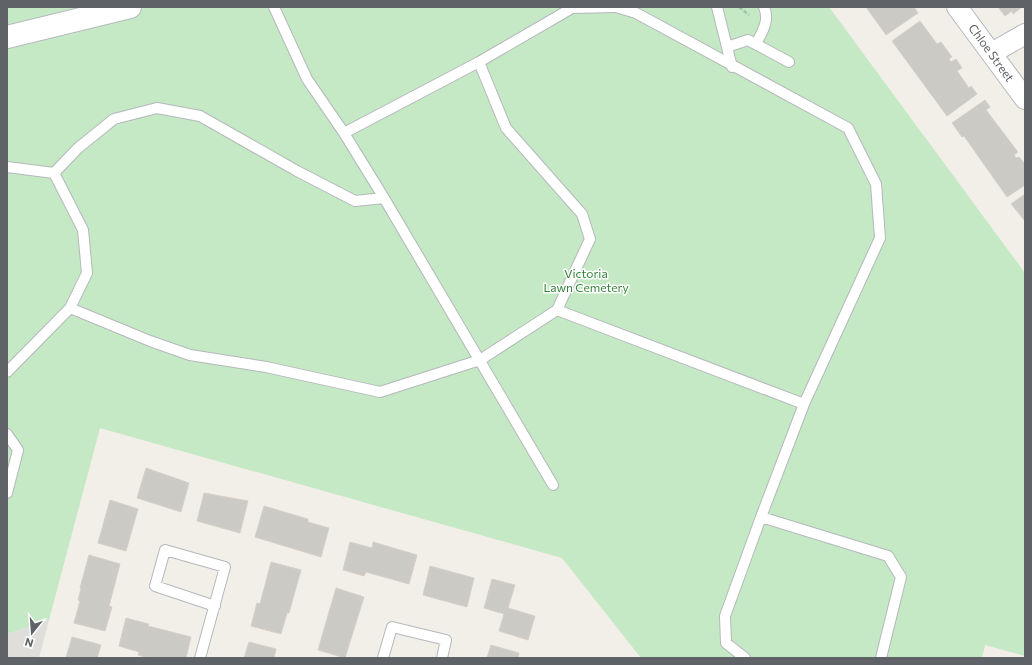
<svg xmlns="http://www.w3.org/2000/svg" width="1032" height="665" font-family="Commissioner,sans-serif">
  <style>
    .industrial { fill: #e0deda }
    .green { fill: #c5e8c5 }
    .building { fill: #cccac5; stroke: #d6d1c6 }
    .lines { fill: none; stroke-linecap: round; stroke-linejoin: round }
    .service-casing { stroke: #b5b8bc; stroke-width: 12 }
    .minor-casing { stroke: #b5b8bc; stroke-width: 22 }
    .secondary-casing { stroke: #b6babf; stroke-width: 24 }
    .path { stroke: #9cc7a9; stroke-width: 2.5; stroke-dasharray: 4 2; stroke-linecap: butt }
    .service { stroke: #fff; stroke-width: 10 }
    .minor { stroke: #fff; stroke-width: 20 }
    .secondary { stroke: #fff; stroke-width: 22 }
    .labels { text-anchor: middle; stroke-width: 3; stroke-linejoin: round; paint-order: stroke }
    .street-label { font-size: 12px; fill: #5f6368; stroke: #fff }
    .park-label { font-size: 12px; fill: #348238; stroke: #fff }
  </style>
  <rect width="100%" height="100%" fill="#f1efe8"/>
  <path class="industrial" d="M49 620 39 658H7V634Z"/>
  <path class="green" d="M7 7H829L1025 273V656L985 645 982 658H641L562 558 100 428 49 620 7 634Z"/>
  <path class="building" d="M866 7H914L918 13 886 35Z
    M998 7H1022L1013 14 1012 11 1005 16Z
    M920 21 937 44 941 42 952 57 949 59 951 62 956 59 962 68 957 71 969 88 971 86 977 94 947 116 892 41Z
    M985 100 990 107 986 110 1018 152 1014 155 1016 158 1019 157 1025 164V185L1007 197 964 136 962 137 952 123Z
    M1025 194V221L1011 204Z
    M146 468 189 483 181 512 137 498Z
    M204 493 248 501 240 533 197 521Z
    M110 500 138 509 126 551 98 543Z
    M264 506 308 519V522L329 528 321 557 255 537Z
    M350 542 372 548 373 542 417 555 409 584 366 572 364 576 343 570Z
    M89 555 120 564 109 606 112 607 105 631 74 623 80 601 78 600 81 589 80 588Z
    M271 562 301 570 289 613H287L281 634 251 626 257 603 260 604Z
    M430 566 474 578 467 607 423 595Z
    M492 579 515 585 508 608 535 616 528 640 499 631 504 614 484 608Z
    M336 588 364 597 345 658 318 650Z
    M126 618 149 624 148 626 191 637 186 658H148L138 655 139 652 119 646Z
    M72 637 101 645 97 658H66Z
    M249 642 276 649 274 658H244Z
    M491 645 519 653 518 658H487Z"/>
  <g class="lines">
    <defs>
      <path id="service" d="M274 7 307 79 344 133 384 198 553 485
        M616 7 636 13 848 128 876 184 880 238 804 404 761 517
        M717 7 732 67
        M756 44C762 32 770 21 764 7
        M727 47 748 40 789 62
        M344 133 479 62 572 8 614 7
        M7 167 54 173 83 230 87 273 70 308 7 372
        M54 173 78 148 114 119 157 108 200 116 297 171 355 201 384 198
        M70 308 150 341 190 355 266 367 380 392 480 360 557 310 590 239 582 214 506 128 479 62
        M557 310 804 404
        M7 434 18 450 7 493
        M200 658 225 567 165 550 155 586 215 606
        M383 658 392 627 446 640 442 658
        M745 658 726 643 725 616 761 517 888 556 901 577 881 658"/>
      <path id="minor" d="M957 7 1025 99
        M992 53 1025 34"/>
      <path id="secondary" d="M7 37 130 7"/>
    </defs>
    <use href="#service" class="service-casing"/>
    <use href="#minor" class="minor-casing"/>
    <use href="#secondary" class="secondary-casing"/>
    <path class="path" d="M739 7 749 15"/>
    <use href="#service" class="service"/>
    <use href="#minor" class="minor"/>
    <use href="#secondary" class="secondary"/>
  </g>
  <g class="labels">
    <g class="street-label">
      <text transform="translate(991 53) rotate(54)" y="4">Chloe Street</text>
    </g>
    <g class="park-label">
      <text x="586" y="278">Victoria<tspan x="586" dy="14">Lawn Cemetery</tspan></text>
    </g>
  </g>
  <rect width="1032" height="665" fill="none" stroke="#5f6368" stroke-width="16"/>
  <g transform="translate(32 633) rotate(197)" stroke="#ffffff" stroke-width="3" paint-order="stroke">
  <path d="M0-3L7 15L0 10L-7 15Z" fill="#5f6368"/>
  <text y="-6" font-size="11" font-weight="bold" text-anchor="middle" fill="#5f6368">N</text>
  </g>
</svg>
